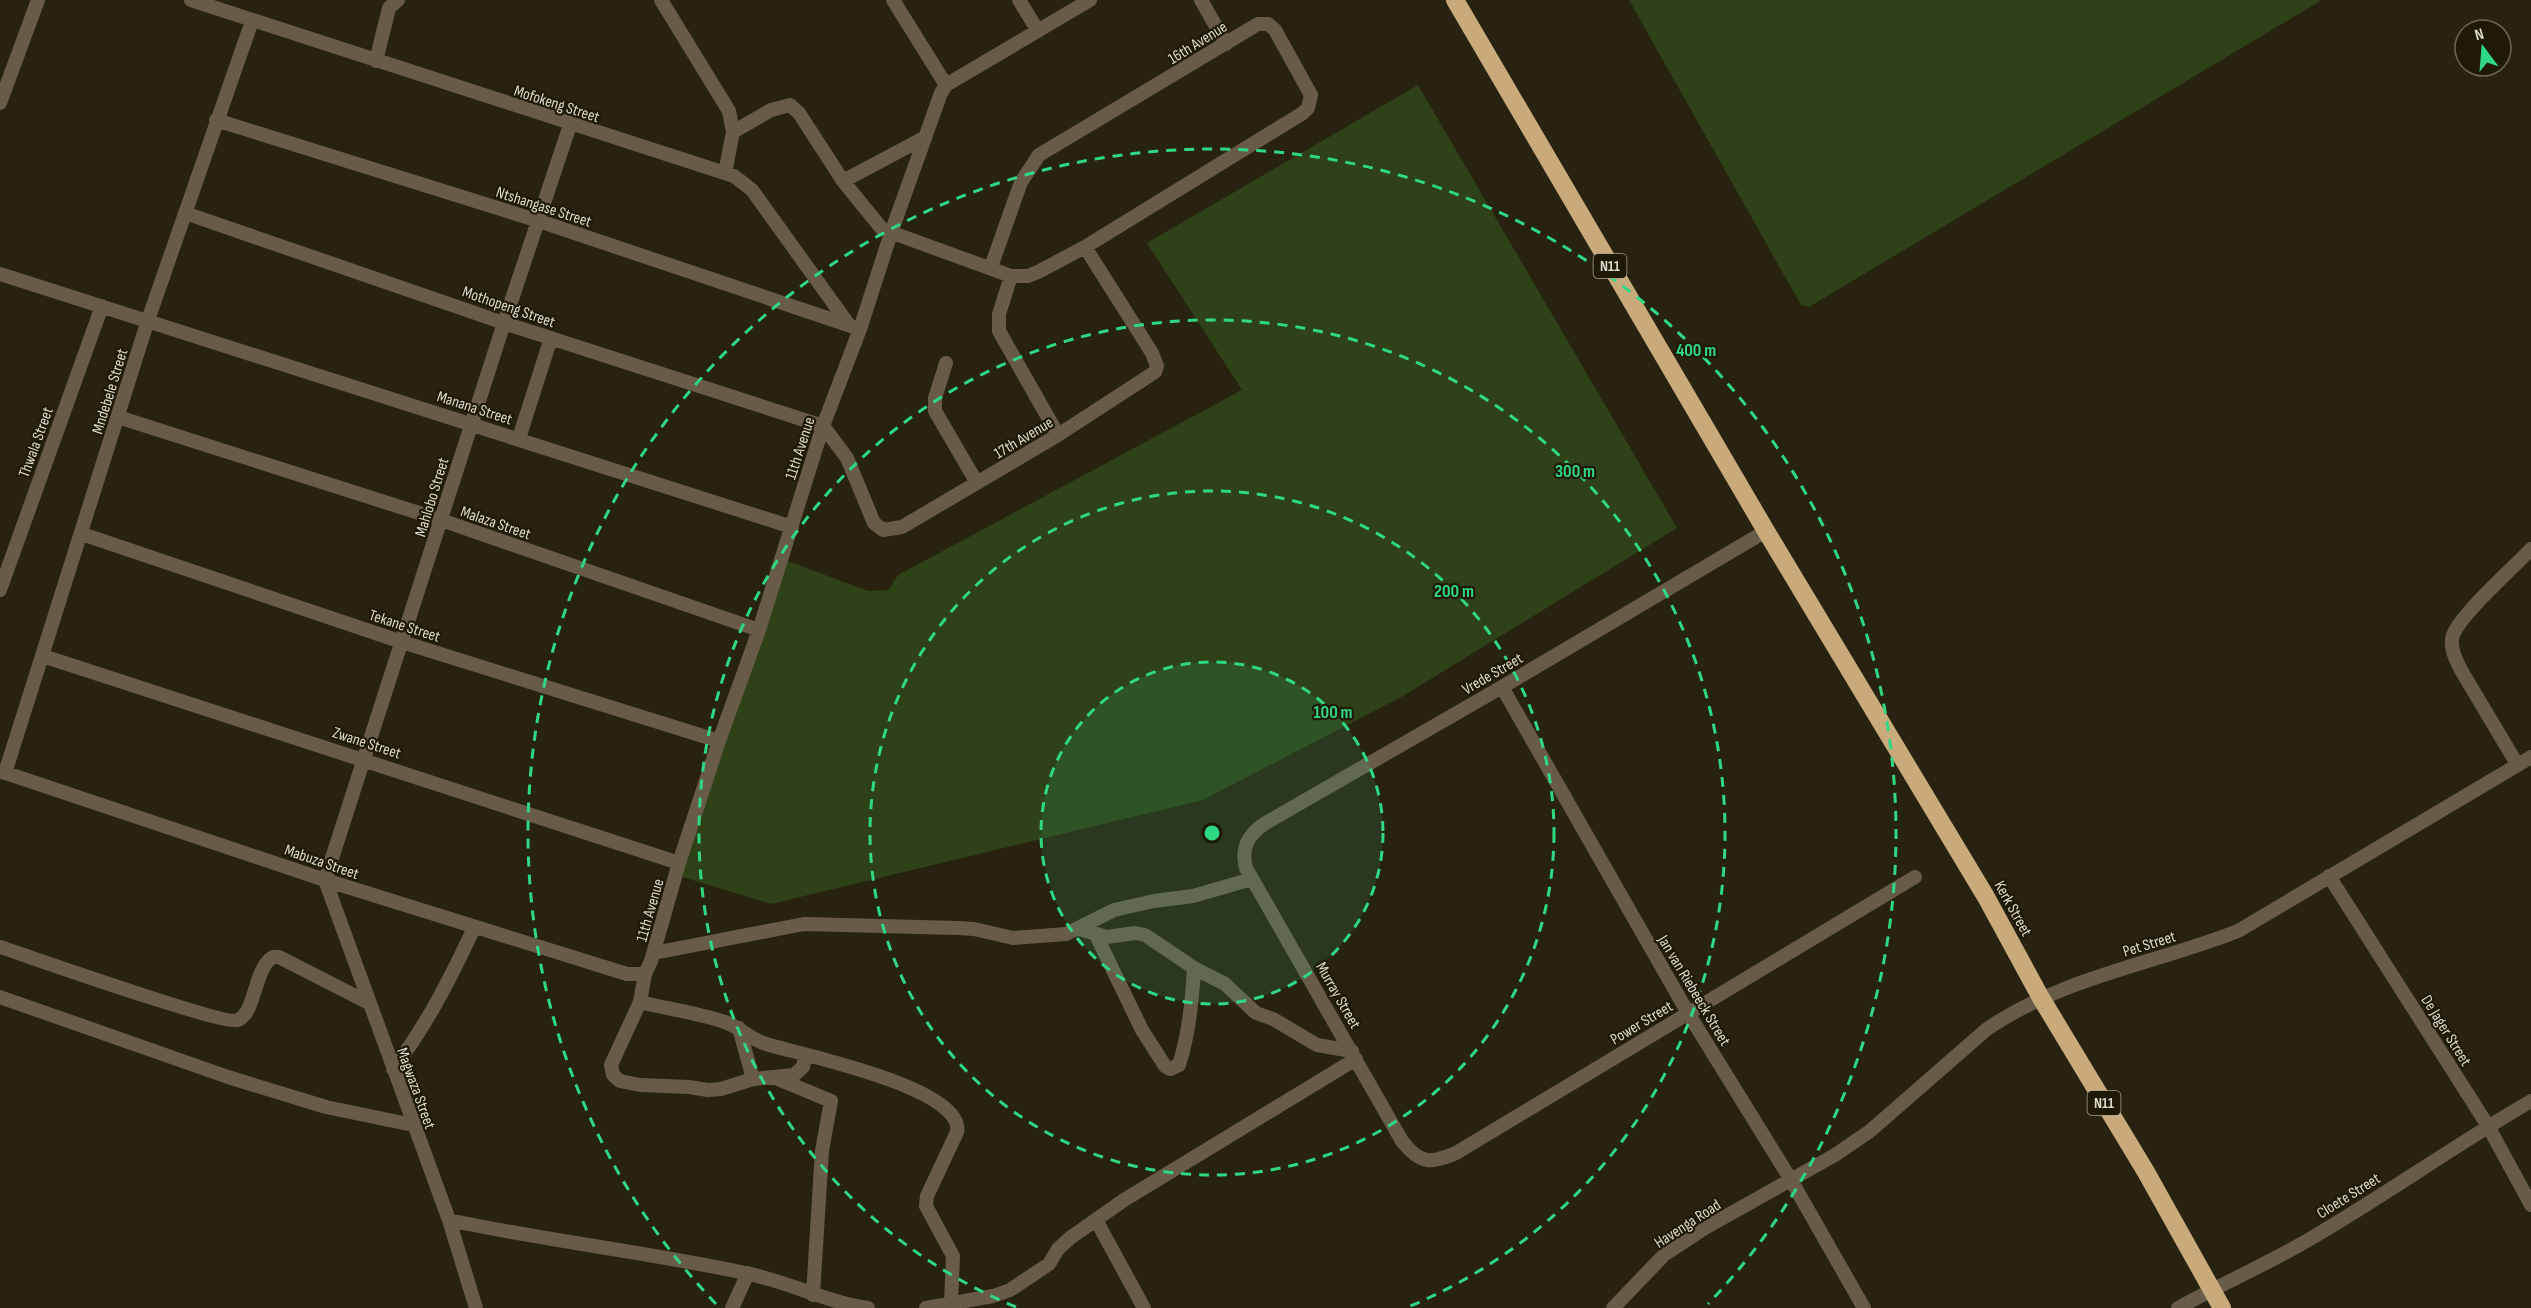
<svg xmlns="http://www.w3.org/2000/svg" width="2531" height="1308" font-family="'Sofia Sans Condensed',sans-serif">
  <style>
    .green { fill: #2e4117 }
    .lines { fill: none; stroke-linecap: round; stroke-linejoin: round }
    .street { stroke: #685c49; stroke-width: 14 }
    .highway { stroke: #c9aa7b; stroke-width: 18 }
    .ring { fill: none; stroke: #2fd883; stroke-width: 3; stroke-dasharray: 10 8 }
    .labels { text-anchor: middle; stroke-width: 4.5; stroke-linejoin: round; paint-order: stroke }
    .shield { fill: #1f1a07; stroke: #a4a092; stroke-width: 1.5 }
    .shield-label { font-size: 15px; font-weight: bold; fill: #dddace }
    .street-label { font-size: 16px; fill: #dddace; stroke: #1f1a07 }
    .centre { fill: #2fd883; stroke: #1f1a07; stroke-width: 3 }
    .ring-label { font-size: 18px; text-anchor: middle; font-weight: bold; fill: #2fd883; stroke: #1f1a07; stroke-width: 4.5; stroke-linejoin: round; paint-order: stroke }
  </style>
  <rect width="100%" height="100%" fill="#282311"/>
  <path class="green" d="M1629 0H2322L1809 307 1801 305Z
    M1418 85 1677 528 1403 696 1203 800 771 904 676 875 777 557 868 591 888 590 898 575 1242 390 1147 243Z"/>
  <g class="lines">
    <path class="street" d="M191 0 734 176 752 190 849 325
      M661 0 729 111 733 132 725 173
      M893 0 946 85
      M1019 0 1038 31
      M1201 0 1226 44
      M376 61 389 8 398 0
      M0 103 38 0
      M216 120 539 221 851 326
      M733 132 771 110 790 105 799 113 843 181 882 229 1011 276H1028L1038 272 1085 247 1303 113 1308 108 1311 95 1275 30 1268 24H1258L1039 155 1021 182 991 267
      M843 181 924 138
      M185 213 504 323 823 426 847 458 874 523 883 530 902 527 1058 435 1155 372 1157 366 1152 353 1085 247
      M0 274 792 527
      M1011 276 999 314V331L1058 435
      M946 363 935 398V411L977 483
      M118 417 441 520 759 630
      M519 438 551 338
      M1766 531 1502 687 1264 824C1247 836 1241 849 1246 868L1402 1141C1420 1164 1430 1164 1456 1153L1915 877
      M82 534 402 642 719 741
      M0 590 102 306
      M43 656 679 863
      M1502 687 1688 1013 1791 1180 1864 1308
      M2517 764 2461 670C2456 660 2449 647 2453 635 2461 614 2513 568 2531 549
      M0 771 325 880 627 974H645L651 961 679 863 719 741 759 630 823 426 860 329 891 233 941 93 946 85 1090 0
      M5 773 148 320 252 21
      M2329 876 2488 1126 2531 1205
      M325 880 504 323 570 125
      M325 880 449 1220 476 1308
      M1079 929 1107 937 1135 933 1145 935 1194 968 1225 984 1256 1013 1273 1019 1317 1045 1352 1051
      M1096 935 1142 1030 1165 1066 1170 1069 1179 1065C1189 1033 1192 1002 1194 968
      M0 947C28 956 225 1026 238 1020 256 1012 254 968 273 957H279L369 1003
      M654 953 804 924 958 928 974 929 1013 938 1066 934 1114 910 1154 901 1193 896 1252 879
      M645 974 640 1002 611 1065 613 1075 620 1081 640 1085 689 1087 708 1090 721 1089 753 1079 794 1075 803 1067 805 1055
      M0 997 228 1077 326 1107 413 1125
      M640 1002C668 1009 698 1013 725 1022 740 1027 751 1040 766 1044 798 1054 966 1088 957 1132L927 1196 926 1206 953 1256 951 1304
      M739 1028 753 1079
      M393 1069C427 1025 451 977 474 928
      M778 1079 831 1101 822 1151 813 1295
      M449 1220C547 1241 647 1252 745 1273 787 1281 825 1302 868 1308
      M1096 1220 1144 1308
      M732 1308 748 1273
      M926 1308 993 1296 1010 1290 1049 1264 1058 1249 1070 1238 1124 1200 1356 1059
      M1613 1308 1664 1255 1705 1228 1835 1155 1870 1131 1987 1029C2063 977 2154 964 2238 931L2531 757
      M2178 1308C2223 1283 2270 1263 2315 1236 2388 1193 2457 1144 2531 1101"/>
    <path class="highway" d="M1455 0 1766 531 1986 897 2041 998 2146 1172 2222 1308"/>
  </g>
  <circle cx="1212" cy="833" r="171" fill="#2fd883" fill-opacity=".12"/>
  <g class="ring">
    <circle cx="1212" cy="833" r="171"/>
    <circle cx="1212" cy="833" r="342"/>
    <path d="M1016 1307A513 513 0 1 1 1408 1307"/>
    <path d="M716 1304A684 684 0 1 1 1708 1304"/>
  </g>
  <g class="labels">
    <g class="shield">
      <rect x="1593.5" y="254" width="33" height="24" rx="4.5"/>
      <rect x="2087.5" y="1091" width="33" height="24" rx="4.5"/>
    </g>
    <g class="shield-label">
      <text x="1610" y="271">N11</text>
      <text x="2104" y="1108">N11</text>
    </g>
    <g class="street-label">
      <text transform="translate(1197 42) rotate(-32)" y="6">16th Avenue</text>
      <text transform="translate(557 103) rotate(18)" y="6">Mofokeng Street</text>
      <text transform="translate(544 206) rotate(18)" y="6">Ntshangase Street</text>
      <text transform="translate(509 306) rotate(19)" y="6">Mothopeng Street</text>
      <text transform="translate(109 391) rotate(-73)" y="6">Mndebele Street</text>
      <text transform="translate(475 407) rotate(18)" y="6">Manana Street</text>
      <text transform="translate(1023 437) rotate(-31)" y="6">17th Avenue</text>
      <text transform="translate(35 442) rotate(-70)" y="6">Thwala Street</text>
      <text transform="translate(799 448) rotate(-72)" y="6">11th Avenue</text>
      <text transform="translate(431 497) rotate(-73)" y="6">Mahlobo Street</text>
      <text transform="translate(496 522) rotate(19)" y="6">Malaza Street</text>
      <text transform="translate(405 625) rotate(18)" y="6">Tekane Street</text>
      <text transform="translate(1492 673) rotate(-30)" y="6">Vrede Street</text>
      <text transform="translate(367 742) rotate(18)" y="6">Zwane Street</text>
      <text transform="translate(322 861) rotate(19)" y="6">Mabuza Street</text>
      <text transform="translate(2014 908) rotate(61)" y="6">Kerk Street</text>
      <text transform="translate(649 910) rotate(-74)" y="6">11th Avenue</text>
      <text transform="translate(2149 943) rotate(-17)" y="6">Pet Street</text>
      <text transform="translate(1695 990) rotate(59)" y="6">Jan van Riebeeck Street</text>
      <text transform="translate(1339 995) rotate(60)" y="6">Murray Street</text>
      <text transform="translate(1641 1022) rotate(-31)" y="6">Power Street</text>
      <text transform="translate(2447 1030) rotate(58)" y="6">De Jager Street</text>
      <text transform="translate(417 1088) rotate(70)" y="6">Magwaza Street</text>
      <text transform="translate(2348 1195) rotate(-32)" y="6">Cloete Street</text>
      <text transform="translate(1687 1223) rotate(-33)" y="6">Havenga Road</text>
    </g>
  </g>
  <circle cx="1212" cy="833" r="9" class="centre"/>
  <g class="ring-label">
    <text x="1696" y="356">400 m</text>
    <text x="1575" y="477">300 m</text>
    <text x="1454" y="597">200 m</text>
    <text x="1333" y="718">100 m</text>
  </g>
  <g transform="translate(2483 48) rotate(344)"><circle r="28" fill="#1f1a07" stroke="#6b6757" stroke-width="1.5"/>
  <path d="M0-4.5L10 22L0 15L-10 22Z" fill="#2fd883"/>
  <text y="-9" font-size="16" font-weight="bold" text-anchor="middle" fill="#dddace">N</text>
  </g>
</svg>
